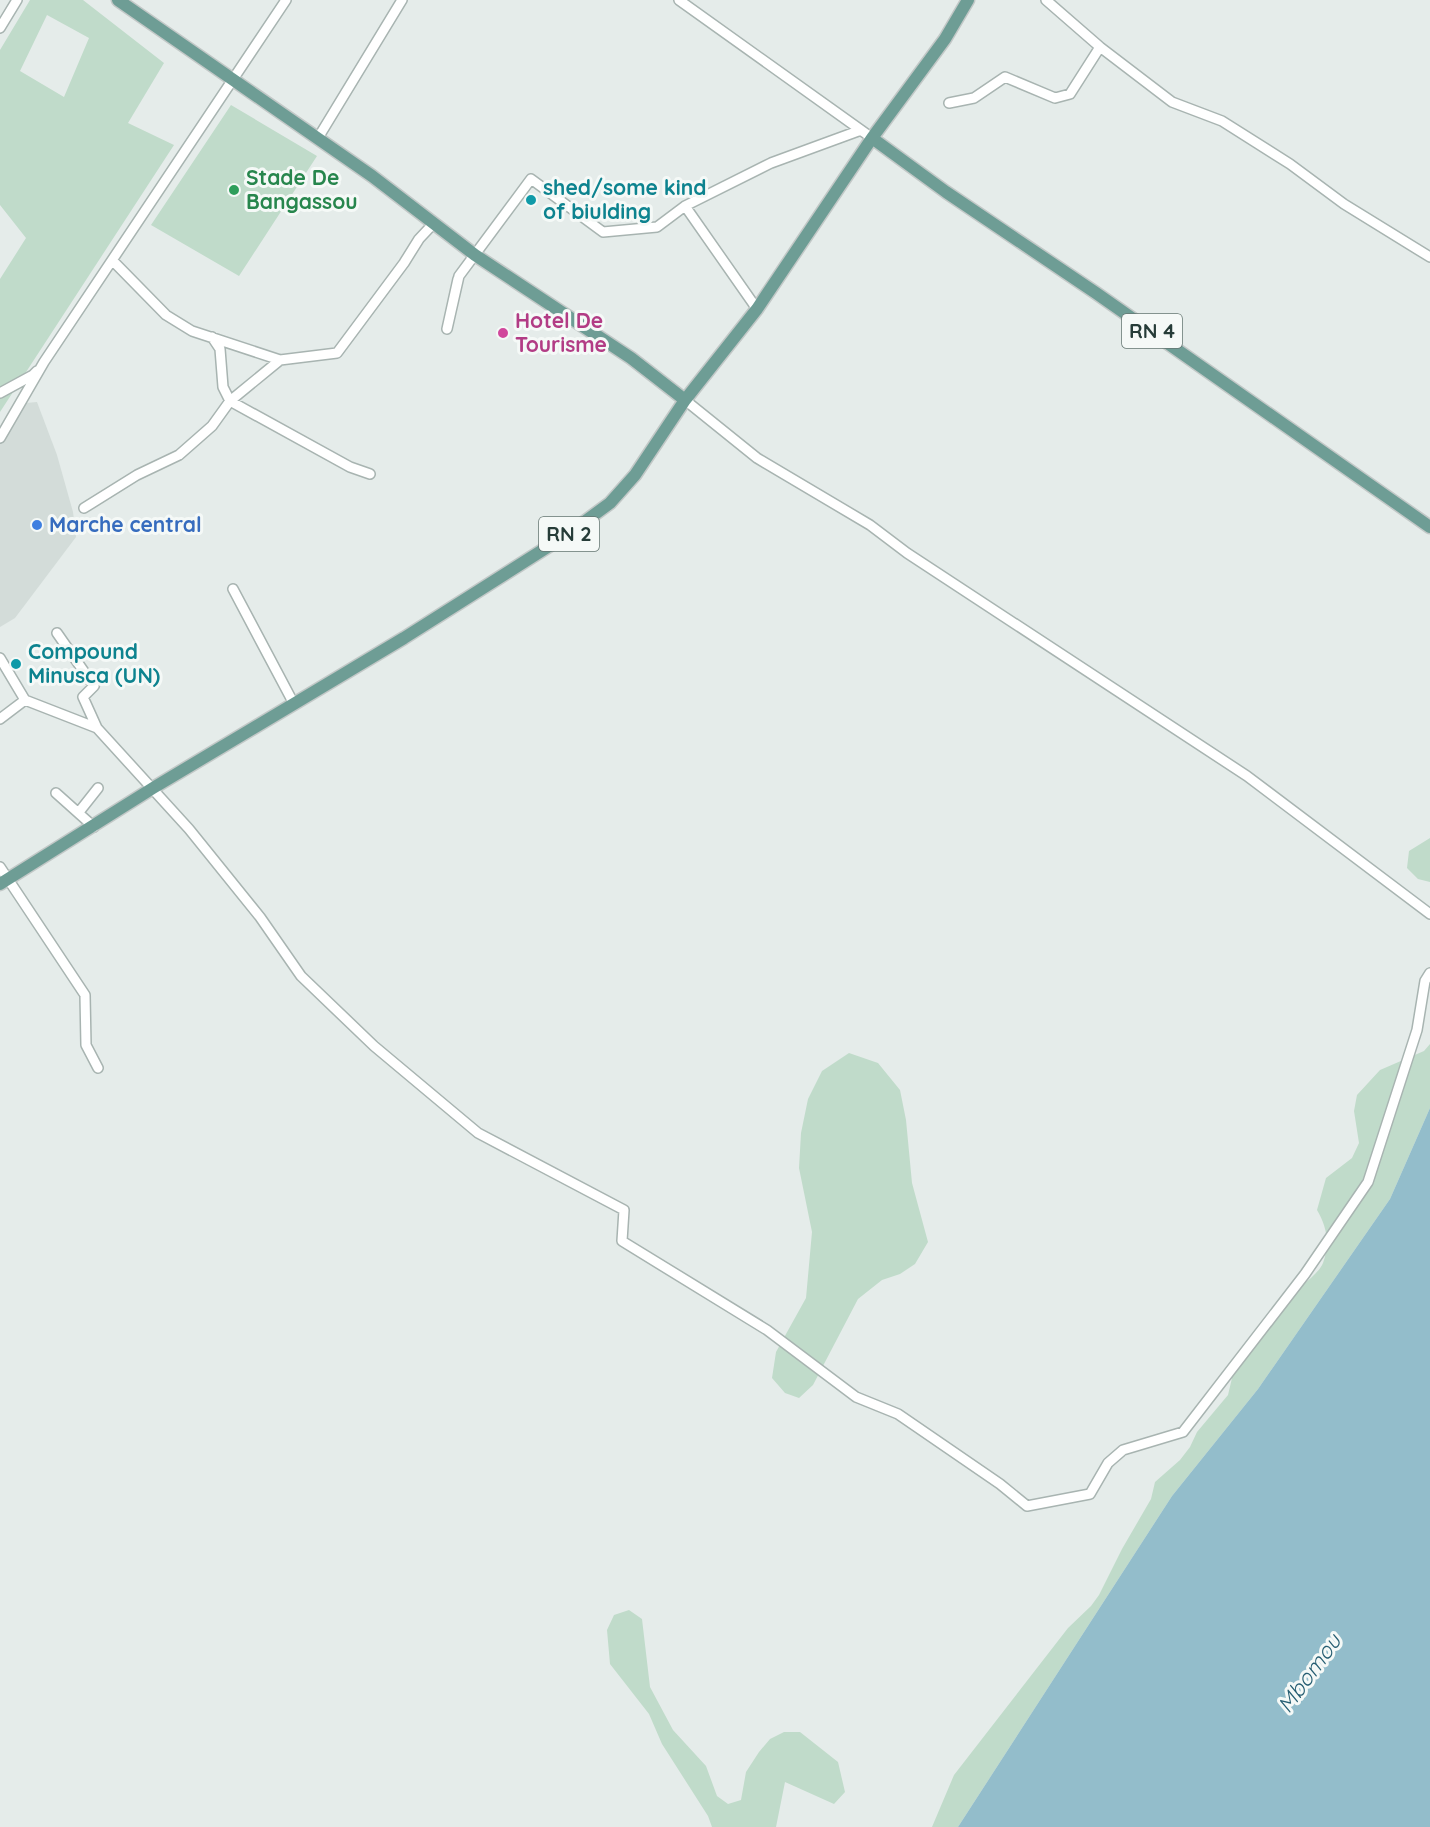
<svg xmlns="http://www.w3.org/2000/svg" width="1430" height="1827" font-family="Quicksand,sans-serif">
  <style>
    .built { fill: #d3dcd9 }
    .green { fill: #c0dbca; fill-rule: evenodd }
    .water { fill: #93bdcb }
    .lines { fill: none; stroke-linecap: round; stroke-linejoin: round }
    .minor-casing { stroke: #a8b4b1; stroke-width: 12 }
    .major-casing { stroke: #c2c8c7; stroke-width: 15 }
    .minor { stroke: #fff; stroke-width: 9 }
    .major { stroke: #6e9d95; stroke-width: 12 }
    .leisure-dot { fill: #2e9e5b; stroke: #f5f9f7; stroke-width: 2 }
    .culture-dot { fill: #0f9aa8; stroke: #f5f9f7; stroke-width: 2 }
    .hotel-dot { fill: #d1479c; stroke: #f5f9f7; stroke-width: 2 }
    .shop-dot { fill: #3f7fe0; stroke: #f5f9f7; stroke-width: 2 }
    .labels { text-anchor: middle; stroke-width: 6; stroke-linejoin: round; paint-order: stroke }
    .shield { fill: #f5f9f7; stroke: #647571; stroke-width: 1.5 }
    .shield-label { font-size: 20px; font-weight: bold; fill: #263c38 }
    .leisure-label { font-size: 21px; font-weight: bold; fill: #27864d; stroke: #f5f9f7; text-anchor: start }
    .culture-label { font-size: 21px; font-weight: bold; fill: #0d838f; stroke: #f5f9f7; text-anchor: start }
    .hotel-label { font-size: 21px; font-weight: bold; fill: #b23c85; stroke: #f5f9f7; text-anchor: start }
    .shop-label { font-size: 21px; font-weight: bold; fill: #366cbe; stroke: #f5f9f7; text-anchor: start }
    .water-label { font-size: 22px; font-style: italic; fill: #265e72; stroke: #f5f9f7 }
  </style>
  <rect width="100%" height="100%" fill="#e5ecea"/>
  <path class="built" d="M37 402 57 455 73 512 76 537 15 618 0 627V443L26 403Z"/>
  <path class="green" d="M30 0H83L164 63 128 123 174 145 0 412V279L26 238 0 205V50ZM47 15 89 38 64 97 20 71Z
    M231 105 317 156 239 276 151 225Z
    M1430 838V882L1418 879 1407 868 1409 851Z
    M1430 1044V1108L1390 1199 1258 1389 1172 1496 958 1827H932L954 1775 1068 1628 1091 1606 1099 1595 1122 1549 1151 1499 1155 1482 1180 1460 1190 1447 1197 1432 1228 1395 1232 1378 1229 1366C1245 1342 1265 1319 1286 1298 1296 1290 1319 1274 1323 1263 1330 1243 1327 1227 1317 1210L1326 1178 1352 1158 1359 1143 1354 1111 1357 1095 1380 1070 1424 1051Z
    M849 1053 878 1063 900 1090 906 1120 912 1183 928 1242 915 1264 900 1274 882 1280 858 1299 813 1385 799 1398 785 1393 772 1378 776 1352 806 1298 812 1232 799 1168 801 1133 808 1099 822 1071Z
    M629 1610 642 1619 650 1687 673 1730 706 1766 717 1796 728 1804 741 1800 746 1772 759 1752 770 1739 784 1732H800L838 1762 845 1792 834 1804 785 1782 776 1827H712L708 1816 662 1744 649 1714 610 1664 607 1630 614 1615Z"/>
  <path class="water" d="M1430 1108V1827H958L1172 1496 1258 1389 1390 1199Z"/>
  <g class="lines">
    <defs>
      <path id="minor" d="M679 0 872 138
        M1046 0 1100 47 1172 102 1222 121 1290 164 1344 204 1430 257
        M0 28 17 0
        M949 103 974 98 1005 77 1055 98 1070 94 1100 47
        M318 138 402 0
        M685 206 757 309
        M113 261 166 315 192 331 280 360
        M458 279 447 329 459 276 531 179 603 232 657 227 685 206 771 163 861 130
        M212 337 220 349 223 387 230 401 350 467 370 474
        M0 393 33 375 37 371
        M685 400 757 458 870 525 907 553 1247 776 1430 914
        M0 438 44 362 286 0
        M84 508 137 475 179 455 212 426 230 401 280 360 337 353 404 263 419 239 434 223
        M233 589 294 704
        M57 633 94 686 83 697 97 728
        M0 658 25 700 97 728 189 829 260 917 301 976 374 1046 478 1133 624 1210 622 1241 767 1330 856 1397 898 1414 1000 1484 1027 1506 1090 1494 1108 1463 1123 1450 1183 1432 1305 1274 1368 1182 1417 1030 1425 981 1430 973
        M0 719 25 700
        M56 793 94 827
        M79 812 98 788
        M0 867 85 995 86 1045 98 1068"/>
      <path id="major" d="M118 0 372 176 475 255 631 358 685 400
        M872 138 946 192 1096 293 1430 527
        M0 884 153 788 404 638 568 534 610 503 635 475 685 400 757 309 872 138 945 39 968 0"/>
    </defs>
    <use href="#minor" class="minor-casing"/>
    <use href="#major" class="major-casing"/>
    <use href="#minor" class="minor"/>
    <use href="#major" class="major"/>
  </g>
  <circle class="leisure-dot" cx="234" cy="190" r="6"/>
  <g class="culture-dot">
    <circle cx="531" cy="200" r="6"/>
    <circle cx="16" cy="664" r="6"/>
  </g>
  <circle class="hotel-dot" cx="503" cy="333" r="6"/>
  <circle class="shop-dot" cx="37" cy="525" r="6"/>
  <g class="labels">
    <g class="shield">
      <rect x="1122" y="314" width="60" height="34" rx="4.5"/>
      <rect x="539" y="517" width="60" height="34" rx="4.5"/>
    </g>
    <g class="shield-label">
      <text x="1152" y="338">RN 4</text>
      <text x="569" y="541">RN 2</text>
    </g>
    <g class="leisure-label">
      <text x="246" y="185">Stade De<tspan x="246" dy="24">Bangassou</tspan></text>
    </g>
    <g class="culture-label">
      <text x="543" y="195">shed/some kind<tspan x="543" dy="24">of biulding</tspan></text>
      <text x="28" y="659">Compound<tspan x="28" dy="24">Minusca (UN)</tspan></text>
    </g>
    <g class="hotel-label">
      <text x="515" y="328">Hotel De<tspan x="515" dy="24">Tourisme</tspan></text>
    </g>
    <g class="shop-label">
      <text x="49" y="532">Marche central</text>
    </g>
    <g class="water-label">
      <text transform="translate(1309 1673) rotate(-54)" y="8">Mbomou</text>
    </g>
  </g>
</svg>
